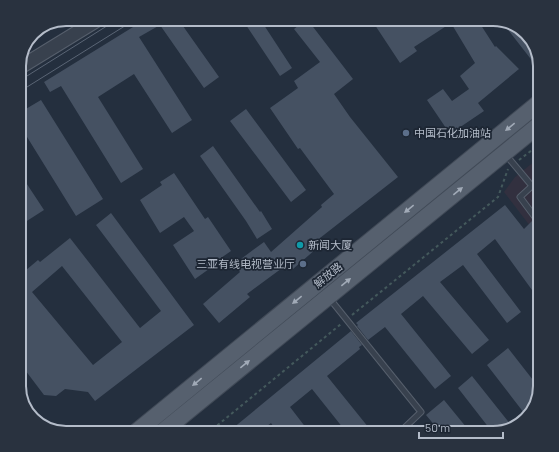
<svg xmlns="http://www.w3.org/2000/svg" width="559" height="452" font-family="Barlow,'Noto Sans SC',sans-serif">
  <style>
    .medical { fill: #32303f }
    .building { fill: #455162; fill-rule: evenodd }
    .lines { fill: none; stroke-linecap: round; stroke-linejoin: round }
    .service-casing { stroke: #565f6c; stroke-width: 7 }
    .tertiary-casing { stroke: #565f6c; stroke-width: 15 }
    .primary-casing { stroke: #414a57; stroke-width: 18 }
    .path { stroke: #44595c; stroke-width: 2; stroke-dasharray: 3 3; stroke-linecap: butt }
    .service { stroke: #38414e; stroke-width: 5 }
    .tertiary { stroke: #38414e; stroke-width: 13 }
    .primary { stroke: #56606e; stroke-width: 16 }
    .tram { stroke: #5a6575; stroke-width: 1 }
    .oneway { fill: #a1aab7 }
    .service-dot { fill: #5c6f8a; stroke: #1d2633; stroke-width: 1.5 }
    .culture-dot { fill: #0f9aa8; stroke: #1d2633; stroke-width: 1.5 }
    .labels { text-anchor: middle; stroke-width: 3.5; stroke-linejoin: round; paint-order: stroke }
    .poi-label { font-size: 11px; fill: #b4bcc9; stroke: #1d2633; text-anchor: start }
    .street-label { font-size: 11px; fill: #b4bcc9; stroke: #1d2633 }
    .rim { fill: none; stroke: #b4bcc9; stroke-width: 2 }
  </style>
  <rect width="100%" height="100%" fill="#242f3e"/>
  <path class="medical" d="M540 157V239L504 192 515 177Z"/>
  <path class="building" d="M146 19H178L219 77 204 88 160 25 139 37 192 120 172 133 134 74 98 97 143 169 121 183 61 86 50 92 44 82Z
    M242 19H260L292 68 280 76Z
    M307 19 353 79 334 94 350 117 398 177 320 238 324 242 293 269 289 263 247 294 250 297 219 323 203 304 240 272 234 264 264 242 271 252 322 207 321 205 334 194 300 148 298 149 270 108 298 88 294 81 320 62 294 29Z
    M371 19H396L400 26 411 19H477L495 47 496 46 519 69 478 103 484 111 450 134 427 100 443 89 452 101 469 89 460 76 475 63 451 23 414 47 417 51 400 63Z
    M502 22 524 31 540 65 537 67Z
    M41 100 103 199 76 216 19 124V113Z
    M246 109 306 190 291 202 230 121Z
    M213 146 260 212 261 211 272 229 257 239 246 221 200 156Z
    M19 172 44 210 19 226Z
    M174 173 205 219 208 217 231 251 208 267 209 269 195 279 173 245 194 231 184 217 160 233 140 200 162 185 160 182Z
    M505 205 524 229 532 221 537 227 540 228V301L495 239 477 254 521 312 507 323 463 265 440 282 489 340 472 354 423 296 401 314 451 376 435 389 385 327 368 340 357 326 358 325 356 323Z
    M111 213 194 325 95 401 88 392 65 389 56 396 44 395 19 362V276L38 260 40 262 70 238 140 328 161 311 96 225ZM62 266 122 342 93 365 32 292Z
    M351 331 362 345 359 347 360 349 327 376 373 433H347L312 389 290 407 310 433H278L271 423 258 433H227Z
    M508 348 540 389 533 405 524 413 487 365Z
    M472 376 511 425 493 433 458 388Z
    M444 400 471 433H441L426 415Z"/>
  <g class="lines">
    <defs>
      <path id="service" d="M506 155 532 186 520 197 540 224
        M532 186 540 184
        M330 299 421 412 399 433"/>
      <path id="tertiary" d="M19 68 99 19"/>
      <path id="primary" d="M135 433 540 102
        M161 433 540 124"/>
    </defs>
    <use href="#service" class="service-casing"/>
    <use href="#tertiary" class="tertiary-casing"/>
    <use href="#primary" class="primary-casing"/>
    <path class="path" d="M519 160 540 144
      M352 315 498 197 508 169
      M208 433 341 324"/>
    <use href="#service" class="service"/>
    <use href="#tertiary" class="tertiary"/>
    <use href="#primary" class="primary"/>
    <path class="tram" d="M19 81 118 19
      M19 92 136 19"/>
  </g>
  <defs><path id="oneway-solid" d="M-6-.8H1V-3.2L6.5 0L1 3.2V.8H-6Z"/></defs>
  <g class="oneway">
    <use href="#oneway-solid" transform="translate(510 127) rotate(141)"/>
    <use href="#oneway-solid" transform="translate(458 191) rotate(-39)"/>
    <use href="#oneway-solid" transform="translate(409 209) rotate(141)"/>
    <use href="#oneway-solid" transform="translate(346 282) rotate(-39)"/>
    <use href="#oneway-solid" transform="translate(297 300) rotate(141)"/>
    <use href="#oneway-solid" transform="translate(245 364) rotate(-39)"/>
    <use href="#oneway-solid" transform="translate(197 382) rotate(141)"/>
  </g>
  <g class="service-dot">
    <circle cx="406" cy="133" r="4"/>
    <circle cx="303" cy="264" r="4"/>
  </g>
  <circle class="culture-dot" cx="300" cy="245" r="4"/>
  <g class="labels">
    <g class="poi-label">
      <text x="414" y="137">中国石化加油站</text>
      <text x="308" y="249">新闻大厦</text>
      <text x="295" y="268" text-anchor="end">三亚有线电视营业厅</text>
    </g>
    <g class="street-label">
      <text transform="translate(328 275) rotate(-39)" y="4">解放路</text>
    </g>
  </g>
  <path d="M0 0H559V452H0ZM66 26H493A40 40 0 0 1 533 66V386A40 40 0 0 1 493 426H66A40 40 0 0 1 26 386V66A40 40 0 0 1 66 26Z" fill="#29323f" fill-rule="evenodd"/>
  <path class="rim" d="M66 26H493A40 40 0 0 1 533 66V386A40 40 0 0 1 493 426H66A40 40 0 0 1 26 386V66A40 40 0 0 1 66 26Z"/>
  <path d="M419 432v6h84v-6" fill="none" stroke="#b4bcc9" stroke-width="2"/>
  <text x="425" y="432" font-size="12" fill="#b4bcc9" stroke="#1d2633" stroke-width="3" paint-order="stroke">50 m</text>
</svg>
